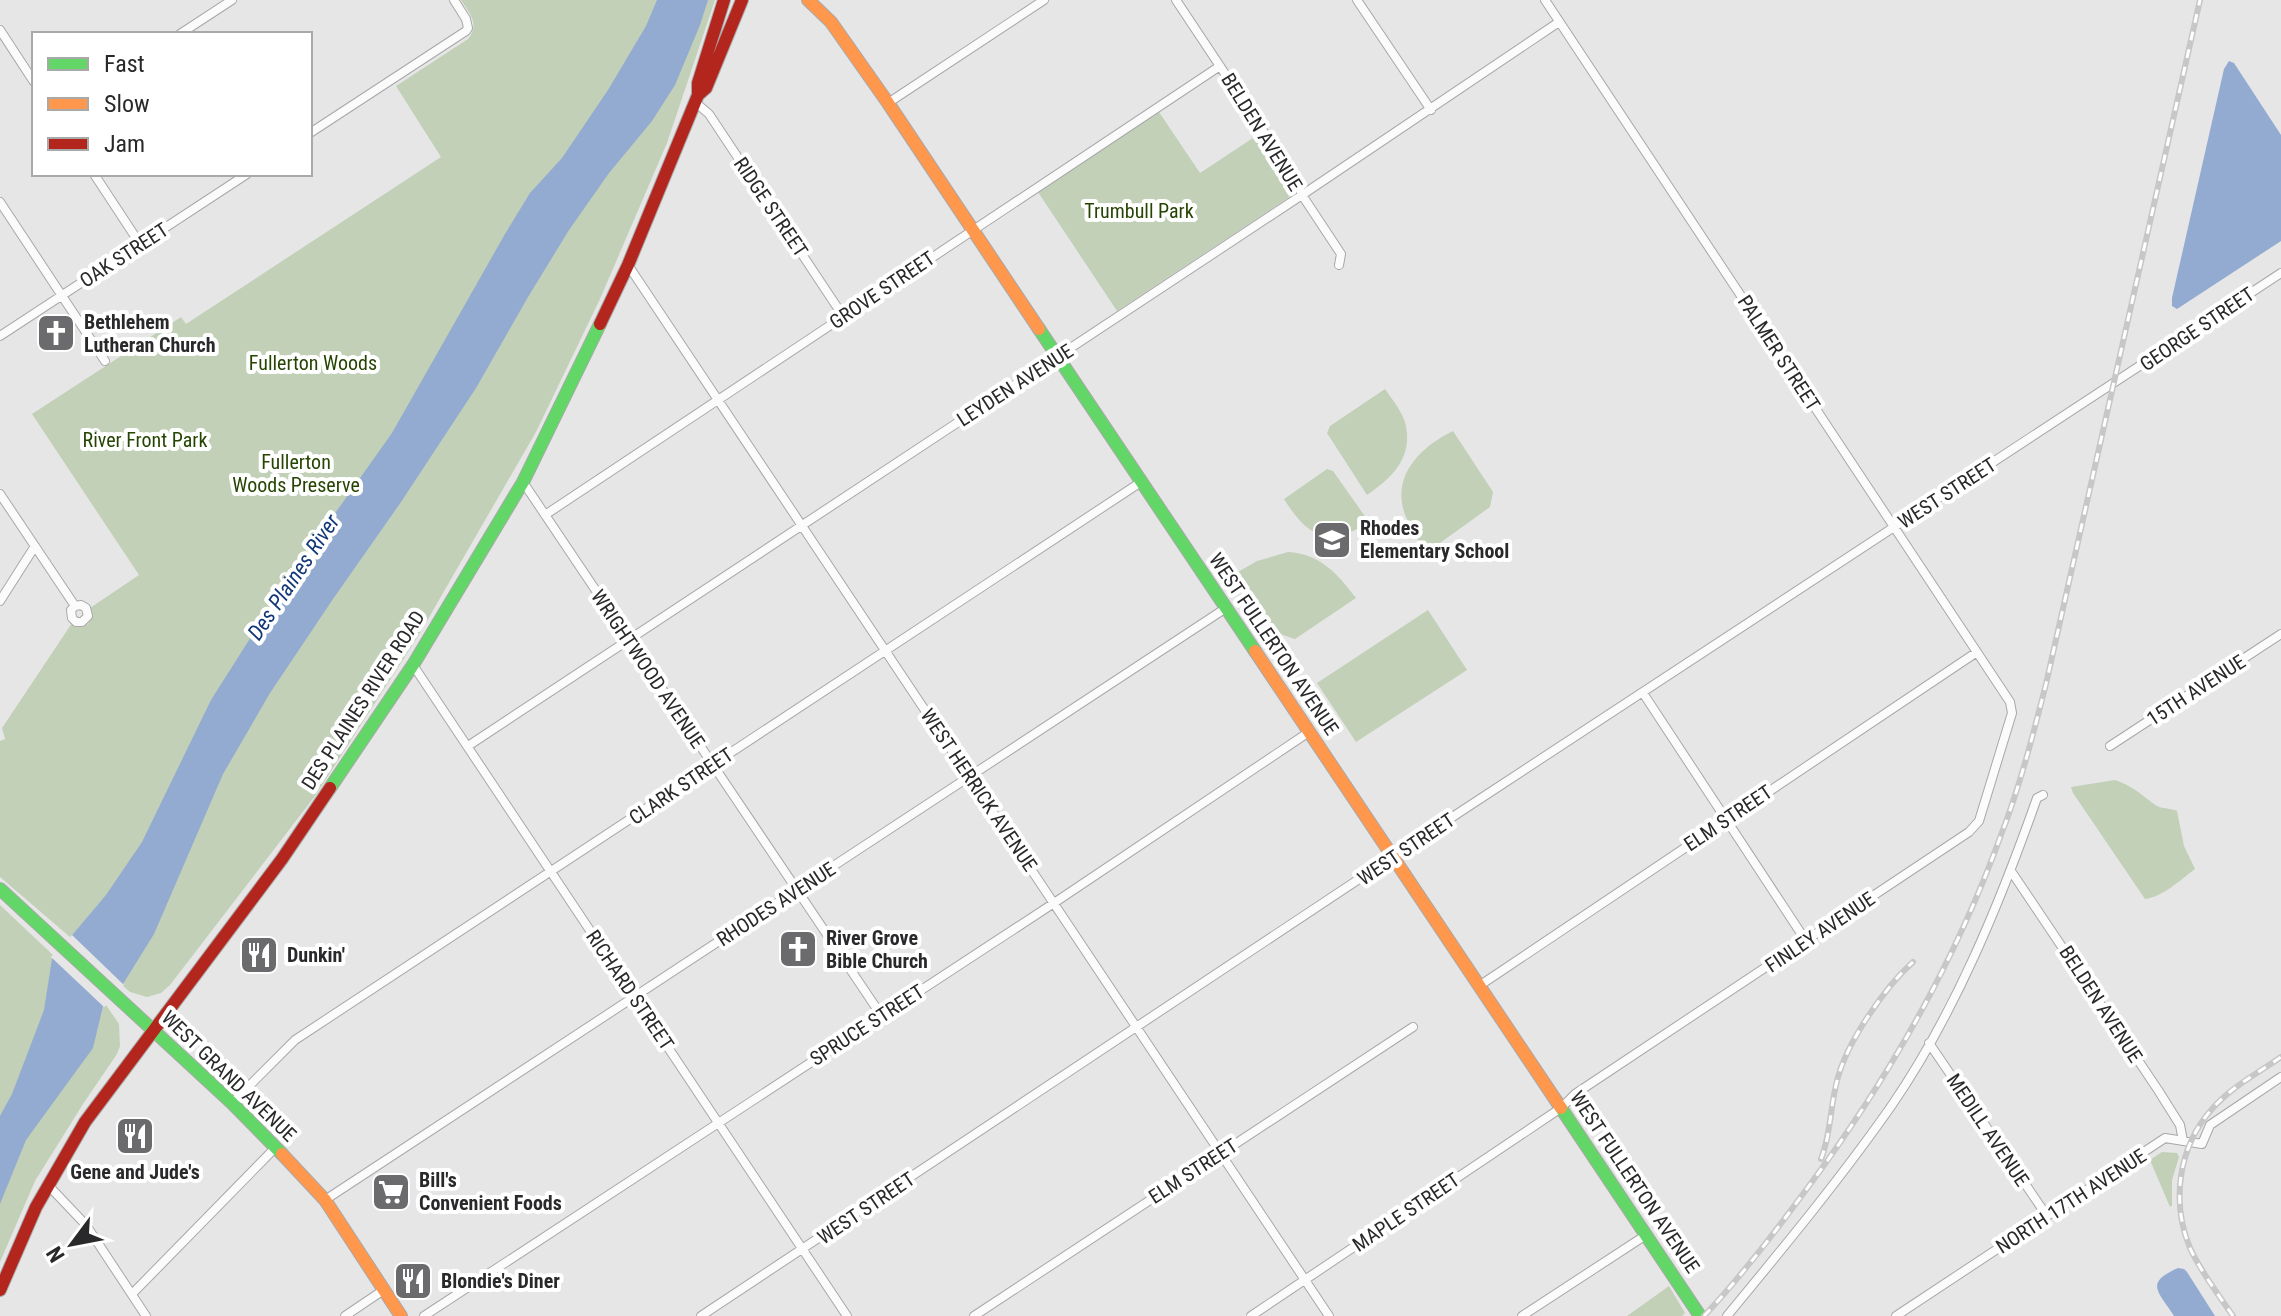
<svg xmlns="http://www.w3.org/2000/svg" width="2281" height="1316" font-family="'Roboto Condensed',sans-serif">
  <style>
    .green { fill: #c1d0b7 }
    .water { fill: #93aad1 }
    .pier { fill: #e6e6e7 }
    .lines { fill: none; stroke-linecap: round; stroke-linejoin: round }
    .street-casing { stroke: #a8a8a9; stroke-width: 10 }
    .fast-casing { stroke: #a8a8a9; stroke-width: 14 }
    .slow-casing { stroke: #a8a8a9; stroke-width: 14 }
    .jam-casing { stroke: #a8a8a9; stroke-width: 14 }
    .street { stroke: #fbfbfb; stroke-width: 8 }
    .fast { stroke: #63d668; stroke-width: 12 }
    .slow { stroke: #ff974d; stroke-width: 12 }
    .jam { stroke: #b3261e; stroke-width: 12 }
    .rail-casing { stroke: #c7c7c8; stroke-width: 6 }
    .rail { stroke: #fff; stroke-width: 3; stroke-dasharray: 9; stroke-linecap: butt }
    .labels { text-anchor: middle; stroke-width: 8; stroke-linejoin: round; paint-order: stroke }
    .street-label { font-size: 20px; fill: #29292b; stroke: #fff }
    .park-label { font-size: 20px; fill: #264503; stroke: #fff }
    .poi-label { font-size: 20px; font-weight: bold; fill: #29292b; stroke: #fff; text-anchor: start }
    .water-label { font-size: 22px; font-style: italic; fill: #113779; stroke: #fff }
  </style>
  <rect width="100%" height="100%" fill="#e6e6e7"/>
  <path class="green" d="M461 0H715L667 143 600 299 536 432 417 638 315 796 170 985 161 993 147 997 130 992 123 986 124 984 73 936 70 937 0 877V741L5 739 2 728 72 623 78 627 88 624 92 616 90 608 139 575 32 414 181 317 186 324 441 157 396 86 468 39C480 24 470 14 461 0Z
    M1159 112 1200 173 1259 134 1293 189 1288 198 1117 311 1038 192Z
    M1385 389C1392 399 1401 410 1405 422 1414 457 1393 477 1367 495L1327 433 1330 426Z
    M1453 431 1493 492 1490 507 1426 553C1418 539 1407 524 1403 508 1394 472 1424 445 1453 431Z
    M1327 469 1333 471 1369 522C1330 548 1308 538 1284 499Z
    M1288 552C1320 554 1337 573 1356 598L1295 639 1277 633 1238 572 1257 561Z
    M1428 610 1467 670 1356 742 1317 683Z
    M2115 780C2135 787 2141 795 2157 806 2163 809 2171 808 2177 811L2184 846 2195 869C2180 880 2163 897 2145 899L2073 793 2071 787Z
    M0 905 53 955 51 957 104 1007 106 1005 119 1024 120 1046 117 1054 83 1104 35 1181 0 1262Z
    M2162 1152 2177 1153 2179 1157 2172 1180V1205L2170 1207 2150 1160Z
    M1669 1286 1685 1313 1682 1316H1627Z"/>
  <path class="water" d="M657 0H708L700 25 675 85 652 121 609 173 569 230 528 297 476 388 401 502 333 599 270 693 223 774 154 934 123 984 103 1006 93 1048 26 1140 0 1204V1116L12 1094 44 1010 52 959 106 895 142 842 211 700 280 591 392 433 505 234 530 193 562 158 608 90 646 26Z
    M2229 61 2234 63 2281 135V241L2177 309 2172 306V298L2224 69Z
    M2178 1268 2184 1269 2187 1272 2215 1316H2174C2158 1291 2144 1283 2178 1268Z"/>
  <path class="pier" d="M72 935 124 985 104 1007 51 957Z"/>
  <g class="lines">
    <defs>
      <path id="street" d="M1176 0 1297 182 1302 195 1341 254 1339 265
        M1357 0 1431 110
        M0 30 34 82
        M180 34 232 0
        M695 102 709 114 843 316
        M888 103 1044 0
        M310 133 466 31 468 28 466 19 454 0
        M94 174 140 244
        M0 202 105 361
        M628 265 1329 1316
        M0 336 247 174
        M523 482 881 1015
        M0 494 75 606 81 605 86 608 88 616 82 622H76L72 618 71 610 75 606
        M545 515 1220 66
        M0 601 35 546
        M413 665 847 1316
        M1643 693 1806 941
        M468 746 1302 195 1559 22
        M2110 746 2281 634
        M2011 871 2158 1090 2180 1125 2183 1141
        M1479 986 1977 652
        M1929 1043 2047 1216
        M232 1103 295 1040 1141 482
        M48 1185 86 1225 146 1316
        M325 1200 1226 608
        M132 1294 276 1147
        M345 1316 385 1289
        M424 1316 1054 903 1309 732
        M701 1316 1460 812 2281 273
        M974 1316 1413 1027
        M1251 1316 1561 1108 1575 1094 1969 832 1979 821 2012 713 2010 702 1545 0
        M1522 1316 1646 1235
        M1727 1316C1784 1247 1841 1178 1892 1105 1955 1013 2000 903 2037 798L2043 795
        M1896 1316 2165 1138 2202 1144 2210 1125 2281 1077"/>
      <path id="fast" d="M1039 329 1255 651
        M330 788 413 665 523 482 600 324
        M0 889 232 1103 282 1154
        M1561 1108 1700 1316"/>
      <path id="slow" d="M808 0 831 22 888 103 1039 329
        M1255 651 1561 1108
        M282 1154 325 1200 401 1316"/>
      <path id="jam" d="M698 95V83L724 0
        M600 324 628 265 698 95 706 88 742 0
        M0 1290 36 1207 85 1122 282 859 330 788"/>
    </defs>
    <use href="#street" class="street-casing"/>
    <use href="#fast" class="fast-casing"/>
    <use href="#slow" class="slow-casing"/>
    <use href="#jam" class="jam-casing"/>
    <use href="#street" class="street"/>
    <use href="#fast" class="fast"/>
    <use href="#slow" class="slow"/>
    <use href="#jam" class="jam"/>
    <defs>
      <path id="rail" d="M1821 1159C1831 1134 1830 1107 1837 1081 1846 1043 1885 987 1913 962
        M1704 1316C1740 1278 1772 1236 1803 1194 1886 1083 1954 965 2001 835 2020 786 2033 735 2046 684L2200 0
        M2233 1316C2218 1294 2201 1272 2190 1248 2171 1202 2178 1147 2212 1109 2231 1087 2258 1073 2281 1057"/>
    </defs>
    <use href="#rail" class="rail-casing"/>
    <use href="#rail" class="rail"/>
  </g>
  <defs>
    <symbol id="church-square" viewBox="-11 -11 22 22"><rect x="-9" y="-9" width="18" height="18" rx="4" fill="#6b6b6d" stroke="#fff"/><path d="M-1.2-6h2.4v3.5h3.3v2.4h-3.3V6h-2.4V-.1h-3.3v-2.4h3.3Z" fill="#fff"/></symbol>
    <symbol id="school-square" viewBox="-11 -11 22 22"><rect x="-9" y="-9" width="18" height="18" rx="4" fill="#6b6b6d" stroke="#fff"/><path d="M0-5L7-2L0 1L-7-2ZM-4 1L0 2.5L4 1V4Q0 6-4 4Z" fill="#fff"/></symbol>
    <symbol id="restaurant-square" viewBox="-11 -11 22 22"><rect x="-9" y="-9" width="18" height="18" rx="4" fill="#6b6b6d" stroke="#fff"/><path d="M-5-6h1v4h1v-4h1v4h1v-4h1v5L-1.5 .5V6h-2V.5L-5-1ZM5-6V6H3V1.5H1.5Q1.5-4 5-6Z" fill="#fff"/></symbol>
    <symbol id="supermarket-square" viewBox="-11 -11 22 22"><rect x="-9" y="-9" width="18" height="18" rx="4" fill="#6b6b6d" stroke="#fff"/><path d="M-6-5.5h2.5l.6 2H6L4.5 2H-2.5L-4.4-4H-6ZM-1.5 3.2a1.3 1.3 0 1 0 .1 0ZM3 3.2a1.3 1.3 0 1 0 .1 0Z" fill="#fff"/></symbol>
  </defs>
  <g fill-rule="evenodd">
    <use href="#church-square" x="34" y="311" width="44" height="44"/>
    <use href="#school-square" x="1310" y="518" width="44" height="44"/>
    <use href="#church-square" x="776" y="927" width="44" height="44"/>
    <use href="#restaurant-square" x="237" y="933" width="44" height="44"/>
    <use href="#restaurant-square" x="113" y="1114" width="44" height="44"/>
    <use href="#supermarket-square" x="369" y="1170" width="44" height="44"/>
    <use href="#restaurant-square" x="391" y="1259" width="44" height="44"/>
  </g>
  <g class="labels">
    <g class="street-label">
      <text transform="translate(1262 132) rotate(58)" y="7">BELDEN AVENUE</text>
      <text transform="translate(771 207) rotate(56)" y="7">RIDGE STREET</text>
      <text transform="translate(124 255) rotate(-33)" y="7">OAK STREET</text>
      <text transform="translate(882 290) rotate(-34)" y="7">GROVE STREET</text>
      <text transform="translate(2197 329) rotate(-34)" y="7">GEORGE STREET</text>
      <text transform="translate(1779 353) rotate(57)" y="7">PALMER STREET</text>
      <text transform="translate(1015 385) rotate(-33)" y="7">LEYDEN AVENUE</text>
      <text transform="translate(1947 493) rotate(-33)" y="7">WEST STREET</text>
      <text transform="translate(1274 644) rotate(56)" y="7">WEST FULLERTON AVENUE</text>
      <text transform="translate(648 669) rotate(56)" y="7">WRIGHTWOOD AVENUE</text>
      <text transform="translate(2196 690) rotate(-33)" y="7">15TH AVENUE</text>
      <text transform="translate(363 700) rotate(-57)" y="7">DES PLAINES RIVER ROAD</text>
      <text transform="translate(681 786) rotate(-34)" y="7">CLARK STREET</text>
      <text transform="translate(979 790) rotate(56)" y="7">WEST HERRICK AVENUE</text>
      <text transform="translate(1728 818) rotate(-34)" y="7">ELM STREET</text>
      <text transform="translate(1406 849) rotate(-34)" y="7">WEST STREET</text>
      <text transform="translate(776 904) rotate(-33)" y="7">RHODES AVENUE</text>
      <text transform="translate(1820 932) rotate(-34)" y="7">FINLEY AVENUE</text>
      <text transform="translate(630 990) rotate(56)" y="7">RICHARD STREET</text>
      <text transform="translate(2101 1004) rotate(57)" y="7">BELDEN AVENUE</text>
      <text transform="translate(867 1025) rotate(-33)" y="7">SPRUCE STREET</text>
      <text transform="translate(229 1076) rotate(44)" y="7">WEST GRAND AVENUE</text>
      <text transform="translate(1988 1130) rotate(56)" y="7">MEDILL AVENUE</text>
      <text transform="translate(1193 1171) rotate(-33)" y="7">ELM STREET</text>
      <text transform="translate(1635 1182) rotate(56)" y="7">WEST FULLERTON AVENUE</text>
      <text transform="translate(2071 1201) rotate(-33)" y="7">NORTH 17TH AVENUE</text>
      <text transform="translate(866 1208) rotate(-34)" y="7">WEST STREET</text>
      <text transform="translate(1406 1212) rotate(-34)" y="7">MAPLE STREET</text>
    </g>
    <g class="park-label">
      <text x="1139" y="218">Trumbull Park</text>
      <text x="313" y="370">Fullerton Woods</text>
      <text x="145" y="447">River Front Park</text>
      <text x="296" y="469">Fullerton<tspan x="296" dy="23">Woods Preserve</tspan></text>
    </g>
    <g class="poi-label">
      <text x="84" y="329">Bethlehem<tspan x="84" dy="23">Lutheran Church</tspan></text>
      <text x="1360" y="535">Rhodes<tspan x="1360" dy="23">Elementary School</tspan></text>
      <text x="826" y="945">River Grove<tspan x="826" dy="23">Bible Church</tspan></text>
      <text x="287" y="962">Dunkin'</text>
      <text x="135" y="1179" text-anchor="middle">Gene and Jude's</text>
      <text x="419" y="1187">Bill's<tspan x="419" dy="23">Convenient Foods</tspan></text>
      <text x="441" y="1288">Blondie's Diner</text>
    </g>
    <g class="water-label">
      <text transform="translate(293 577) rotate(-56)" y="8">Des Plaines River</text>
    </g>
  </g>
  <rect x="32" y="32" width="280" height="144" fill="#ffffff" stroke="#a9a9aa" stroke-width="2"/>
  <rect x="48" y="58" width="40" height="12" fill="#63d668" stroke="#a9a9aa" stroke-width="2"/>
  <text x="104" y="72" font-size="24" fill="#29292b">Fast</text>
  <rect x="48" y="98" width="40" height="12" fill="#ff974d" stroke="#a9a9aa" stroke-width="2"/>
  <text x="104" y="112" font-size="24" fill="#29292b">Slow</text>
  <rect x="48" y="138" width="40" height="12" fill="#b3261e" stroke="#a9a9aa" stroke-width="2"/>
  <text x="104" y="152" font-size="24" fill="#29292b">Jam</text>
  <g transform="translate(72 1244) rotate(238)" stroke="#ffffff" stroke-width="6" paint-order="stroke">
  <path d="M0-6L14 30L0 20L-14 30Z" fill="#29292b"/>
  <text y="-12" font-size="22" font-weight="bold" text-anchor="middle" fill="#29292b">N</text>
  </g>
</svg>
